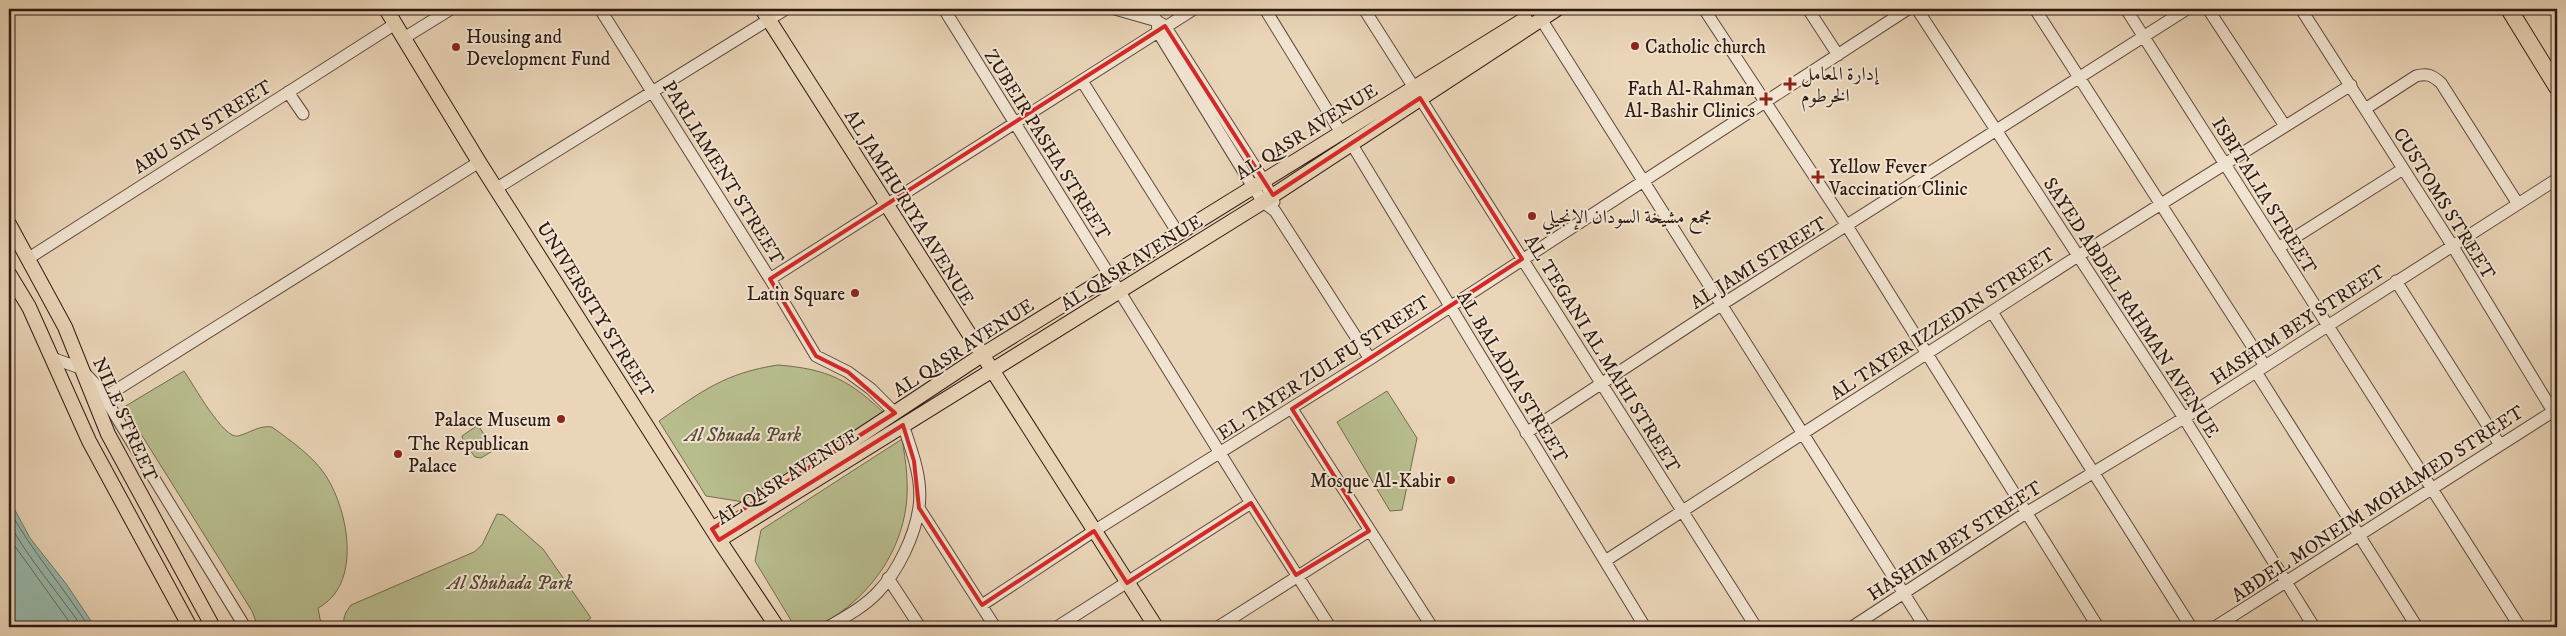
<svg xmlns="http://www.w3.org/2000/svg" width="2566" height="636" font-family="'IM FELL DW Pica',Amiri,serif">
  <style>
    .green { fill: #b8bd8e; stroke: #736c50 }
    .water { fill: #98b9ae; stroke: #6e7970 }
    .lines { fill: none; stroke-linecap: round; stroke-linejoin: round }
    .shore { stroke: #636a60; stroke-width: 1 }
    .minor-casing { stroke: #5d493c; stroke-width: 13 }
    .major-casing { stroke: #2e1a12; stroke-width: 16 }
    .highway-casing { stroke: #2e1a12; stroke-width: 18 }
    .minor { stroke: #f1e4d1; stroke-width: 11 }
    .major { stroke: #ead5b8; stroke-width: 14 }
    .highway { stroke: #ead5b8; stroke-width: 16 }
    .marked { fill: none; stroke: #d62828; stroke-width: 4; stroke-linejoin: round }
    .poi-dot { fill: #8f2418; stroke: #f1e4d1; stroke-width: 2 }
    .labels { text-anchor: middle; stroke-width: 4; stroke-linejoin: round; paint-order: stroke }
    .poi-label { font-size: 19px; fill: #2e1a12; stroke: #f1e4d1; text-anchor: start }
    .street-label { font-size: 19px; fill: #2e1a12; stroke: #f1e4d1 }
    .park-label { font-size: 19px; font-style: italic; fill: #574b37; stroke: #f1e4d1 }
  </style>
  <rect width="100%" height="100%" fill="#ead5b8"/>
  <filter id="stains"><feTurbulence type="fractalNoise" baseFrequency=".004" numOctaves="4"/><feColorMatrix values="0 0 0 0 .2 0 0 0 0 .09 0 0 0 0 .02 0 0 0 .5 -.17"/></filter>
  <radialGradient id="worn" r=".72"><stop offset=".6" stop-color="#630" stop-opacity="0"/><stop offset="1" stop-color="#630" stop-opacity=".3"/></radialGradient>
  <path class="green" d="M778 365C828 369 850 380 886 415L744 502 706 496 659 421C702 391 725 373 778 365Z
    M184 371C193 384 224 440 238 436 250 433 259 425 272 427 291 441 313 456 326 476 349 512 362 585 318 608L320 619 324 627H258L252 611 124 407Z
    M1387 391 1417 438 1402 510 1390 511 1337 422Z
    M478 425 494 450 481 458 475 457 463 441 462 436Z
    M902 439C906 462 909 484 906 507 900 550 875 587 841 612 833 618 824 625 815 627 809 628 801 627 795 627L755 561 761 530Z
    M497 514 504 515 543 549 591 618 578 627H345C342 618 345 613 351 605L474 552 482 545Z"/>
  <path class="water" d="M9 499 30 538 67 585 95 627H9Z"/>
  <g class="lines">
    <path class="shore" d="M9 510C32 551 63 587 89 627
      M9 523C29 560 58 592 82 627
      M9 538 73 627"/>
    <defs>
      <path id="minor" d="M600 9 770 279 816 356 848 372 871 389 895 413
        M944 9 1251 503 1330 627
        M1115 9 1157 21
        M1150 9 1157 21 1165 26 1264 181 1274 202
        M1265 9 1340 131
        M1364 9 1413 86
        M1704 9 1847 226 2098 627
        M1808 9 1838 55
        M1917 9 2184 418 2314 627
        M2035 9 2265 366
        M2126 9 2520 627
        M2208 9 2285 126
        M2301 9 2452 245 2557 418
        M1541 19 1925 627
        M1157 21 1158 32 1253 187 1263 202 1275 211 1370 359
        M404 38 451 9
        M1082 81 1178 233
        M288 92 303 114
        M1420 98 1756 627
        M2365 109 2416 76C2427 73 2432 75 2441 83L2518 204
        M1351 143 1645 627
        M497 188 786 9
        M2278 248 2403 169
        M29 258 395 24
        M770 279 1194 9
        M2396 281 2500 445
        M1992 312 2191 627
        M52 358 80 368 98 387 245 627
        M2256 372 2417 627
        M105 397 479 162
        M1292 409 1432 627
        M1526 433 1721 305 2187 9
        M919 508 995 627
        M1605 561 2078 256 2351 85
        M888 578 920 627
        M982 605 1094 531 1370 359 1908 9
        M828 627C845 617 864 607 878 592 898 571 915 536 919 507 923 480 912 451 903 425
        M1057 627 1251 503
        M1218 627 1369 531
        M1852 627 2026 513 2184 418 2557 179
        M2215 627 2557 409"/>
      <path id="major" d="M386 9 479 162 719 540 777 627
        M762 9 1156 627
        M9 224 65 327 108 434 213 627
        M9 274 29 307 89 441 190 627
        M712 529 846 445 982 355 1525 19
        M719 540 1263 202 1557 9"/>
      <path id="highway" d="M2509 9 2557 87"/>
    </defs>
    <use href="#minor" class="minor-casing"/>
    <use href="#major" class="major-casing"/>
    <use href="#highway" class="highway-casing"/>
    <use href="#minor" class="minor"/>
    <use href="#major" class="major"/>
    <use href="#highway" class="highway"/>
  </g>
  <path class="marked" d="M1165 26 1273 195 1420 98 1522 259 1292 409 1369 531 1296 575 1251 503 1127 583 1094 531 982 605 919 508 914 461 903 425 719 540 712 529 895 413 848 372 816 356 770 279Z"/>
  <g class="poi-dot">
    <circle cx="1635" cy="46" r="5"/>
    <circle cx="456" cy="47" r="5"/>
    <path d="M1787.5 76.5h5v5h5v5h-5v5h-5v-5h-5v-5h5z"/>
    <path d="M1763.5 91.5h5v5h5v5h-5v5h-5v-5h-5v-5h5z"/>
    <path d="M1815.5 169.5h5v5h5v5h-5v5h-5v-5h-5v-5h5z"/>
    <circle cx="1532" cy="216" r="5"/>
    <circle cx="855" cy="293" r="5"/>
    <circle cx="561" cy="419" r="5"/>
    <circle cx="398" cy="454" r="5"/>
    <circle cx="1451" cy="480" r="5"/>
  </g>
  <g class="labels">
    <g class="poi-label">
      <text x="466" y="43">Housing and<tspan x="466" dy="22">Development Fund</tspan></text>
      <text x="1645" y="53">Catholic church</text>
      <text x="1801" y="80">إدارة المعامل<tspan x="1801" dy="22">الخرطوم</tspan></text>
      <text x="1755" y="95" text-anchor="end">Fath Al-Rahman<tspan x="1755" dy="22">Al-Bashir Clinics</tspan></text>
      <text x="1829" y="173">Yellow Fever<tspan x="1829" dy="22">Vaccination Clinic</tspan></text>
      <text x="1542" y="223">مجمع مشيخة السودان الإنجيلي</text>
      <text x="845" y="300" text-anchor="end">Latin Square</text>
      <text x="551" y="426" text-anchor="end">Palace Museum</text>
      <text x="408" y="450">The Republican<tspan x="408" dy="22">Palace</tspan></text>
      <text x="1441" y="487" text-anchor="end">Mosque Al-Kabir</text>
    </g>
    <g class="street-label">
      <text transform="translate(202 126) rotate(-32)" y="7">ABU SIN STREET</text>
      <text transform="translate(1306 131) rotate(-32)" y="7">AL QASR AVENUE</text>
      <text transform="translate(1048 144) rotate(58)" y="7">ZUBEIR PASHA STREET</text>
      <text transform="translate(724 172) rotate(58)" y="7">PARLIAMENT STREET</text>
      <text transform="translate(2265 195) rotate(58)" y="7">ISBITALIA STREET</text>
      <text transform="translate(2445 203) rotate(58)" y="7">CUSTOMS STREET</text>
      <text transform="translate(910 207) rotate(58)" y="7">AL JAMHURIYA AVENUE</text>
      <text transform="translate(1131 262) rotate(-32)" y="7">AL QASR AVENUE</text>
      <text transform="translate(1758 262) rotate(-32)" y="7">AL JAMI STREET</text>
      <text transform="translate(2132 307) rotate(57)" y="7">SAYED ABDEL RAHMAN AVENUE</text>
      <text transform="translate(596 309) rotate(58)" y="7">UNIVERSITY STREET</text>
      <text transform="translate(1942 323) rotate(-33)" y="7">AL TAYER IZZEDIN STREET</text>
      <text transform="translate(2297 324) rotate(-33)" y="7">HASHIM BEY STREET</text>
      <text transform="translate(963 347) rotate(-33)" y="7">AL QASR AVENUE</text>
      <text transform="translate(1603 353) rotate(58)" y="7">AL TEGANI AL MAHI STREET</text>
      <text transform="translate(1323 367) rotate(-33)" y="7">EL TAYER ZULFU STREET</text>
      <text transform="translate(1513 376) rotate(59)" y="7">AL BALADIA STREET</text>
      <text transform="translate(126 419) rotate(66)" y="7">NILE STREET</text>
      <text transform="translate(787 476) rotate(-32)" y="7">AL QASR AVENUE</text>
      <text transform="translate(2377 503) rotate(-33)" y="7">ABDEL MONEIM MOHAMED STREET</text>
      <text transform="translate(1954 540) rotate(-33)" y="7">HASHIM BEY STREET</text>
    </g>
    <g class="park-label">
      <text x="743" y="441">Al Shuada Park</text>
      <text x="510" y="589">Al Shuhada Park</text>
    </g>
  </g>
  <rect width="2566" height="636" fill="none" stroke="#ead5b8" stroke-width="30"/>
  <rect x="10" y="10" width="2546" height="616" fill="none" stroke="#2e1a12" stroke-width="2.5"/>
  <rect x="15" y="15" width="2536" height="606" fill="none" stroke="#2e1a12"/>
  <rect width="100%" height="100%" filter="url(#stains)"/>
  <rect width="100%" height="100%" fill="url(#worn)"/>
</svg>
